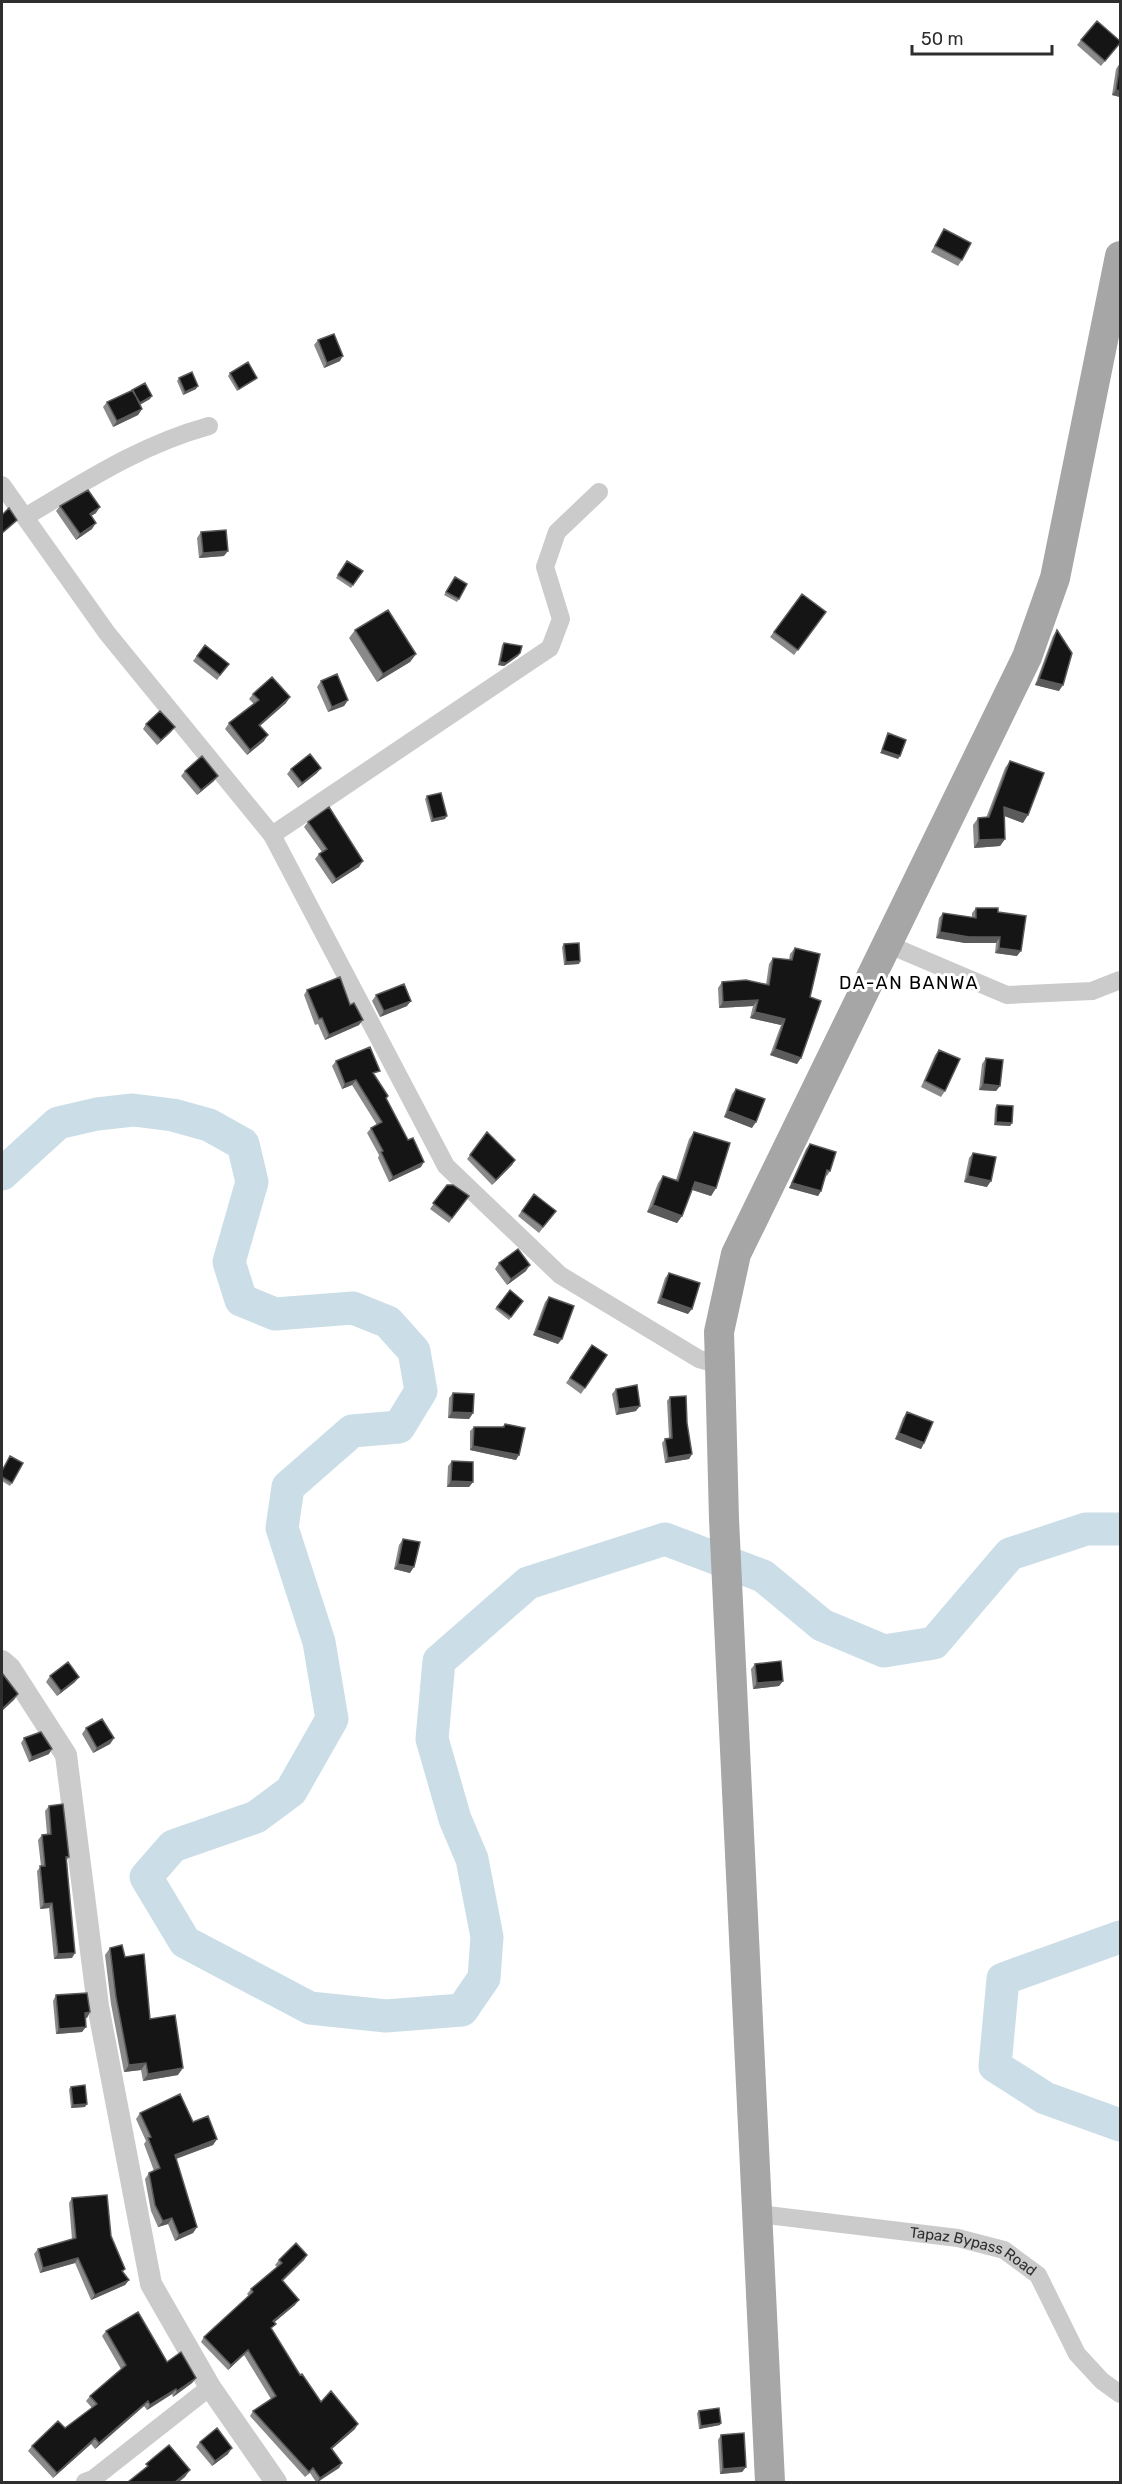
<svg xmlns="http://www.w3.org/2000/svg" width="1122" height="2484" font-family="Rubik,sans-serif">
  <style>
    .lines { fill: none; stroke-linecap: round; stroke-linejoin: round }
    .river { stroke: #cbdee7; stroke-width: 33 }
    .minor { stroke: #cbcbcb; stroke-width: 18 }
    .tertiary { stroke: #cbcbcb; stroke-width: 22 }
    .primary { stroke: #a6a6a6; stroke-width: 30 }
    .wall { fill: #8a8a8a }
    .shaded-wall { fill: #5b5b5b }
    .building { fill: #151515; stroke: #5b5b5b; stroke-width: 1.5 }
    .labels { text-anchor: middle; stroke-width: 6; stroke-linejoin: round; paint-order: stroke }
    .street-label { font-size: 15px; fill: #2e2e2e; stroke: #fff }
    .quarter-label { font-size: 18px; letter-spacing: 1.5px; fill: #000; stroke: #fff }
  </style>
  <rect width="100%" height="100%" fill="#fff"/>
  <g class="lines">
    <path class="river" d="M2 1174 58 1123 97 1114 133 1110 173 1115 209 1125 243 1144 252 1182 229 1262 241 1300 275 1314 353 1308 388 1322 414 1351 421 1391 399 1427 352 1431 288 1487 282 1528 319 1642 332 1719 291 1791 256 1817 173 1846 146 1877 185 1942 310 2008 386 2016 462 2010 484 1978 487 1937 472 1859 455 1819 432 1739 439 1661 528 1583 665 1539 763 1576 822 1625 884 1651 934 1643 1010 1554 1086 1529H1120
      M1120 1937 1003 1979 995 2066 1045 2098 1120 2125"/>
    <g class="minor">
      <path d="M2 485 107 633 272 835 446 1166 560 1275 699 1359 720 1365"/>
      <path d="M25 517C86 481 140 445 209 426"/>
      <path d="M272 835 550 648 561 619 545 567 557 532 599 492"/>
      <path d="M887 944 1007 995 1092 991 1120 980"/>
      <path id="s1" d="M759 2214 958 2238 1004 2250 1038 2275 1077 2354 1102 2381 1120 2394"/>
      <path d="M85 2482 93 2479 210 2387"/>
    </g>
    <path class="tertiary" d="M2 1661 10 1668 66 1755 98 2006 151 2284 210 2387 276 2482"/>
    <path class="primary" d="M770 2482 724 1519 720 1365 719 1332 736 1254 1027 657 1055 578 1120 256"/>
  </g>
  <path class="wall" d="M1081 40 1120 43 1101 66 1077 45Z
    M1120 63V97L1112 95 1116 69Z
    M944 229 962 260 958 266 931 252Z
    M318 340 340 361 324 368 314 345Z
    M230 373 257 378 255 380 237 391 228 376Z
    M179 378 196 389 183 395 177 381Z
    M150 399 140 404 142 409 138 415 113 427 103 407 107 402Z
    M60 506 96 513 91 516 92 529 76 540 56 511Z
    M201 532 224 556 199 558 197 538Z
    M347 561 363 571 351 588 336 578Z
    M453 580 459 599 457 602 444 595Z
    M802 594 826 612 794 655 770 637Z
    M355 630 416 654 410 662 377 682 349 638Z
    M1057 630 1059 691 1035 685 1053 636Z
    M504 643 520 653 518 656 504 666 498 665 502 645Z
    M205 645 229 664 217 680 193 661Z
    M321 681 348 700 344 706 328 712 317 687Z
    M253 694 286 703 260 726 264 741 247 755 225 729 229 723 254 704 249 699Z
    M146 724 171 732 157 745 143 729Z
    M1010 761 1023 823 1005 816V839L1000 846 974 848 973 825 978 818H986L1005 768Z
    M291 769 317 773 298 788 287 774Z
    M185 771 214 781 197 795 181 776Z
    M427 796 445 819 431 822 425 799Z
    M308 822 359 867 332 884 315 859 319 854 322 852 304 827Z
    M976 908 998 912 1017 956 995 953 996 943H965L936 938 939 918 943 913 972 918V913Z
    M564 944 580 961 579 964 564 965 562 947Z
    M795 948 810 997 797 1064 770 1055 781 1025 750 1018 753 1006 719 1008 718 988 722 982 766 985 769 964 773 958 789 960 790 954Z
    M307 990 350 1005 359 1025 325 1040 318 1024 315 1025 304 995Z
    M376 995 407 1006 380 1017 372 1001Z
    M939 1050 945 1091 941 1097 921 1087 935 1055Z
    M986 1058 1000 1086 996 1091 979 1090 982 1064Z
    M336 1061 376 1076H375L388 1096 386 1099 421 1167 389 1182 378 1158 379 1155 367 1133 371 1128 377 1125 352 1085 342 1089 332 1066Z
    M736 1089 752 1128 724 1117 732 1094Z
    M997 1105 1012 1123 1010 1126 994 1125 995 1108Z
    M487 1132 515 1160 512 1165 492 1185 467 1159Z
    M694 1132 716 1188 711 1196 692 1190 682 1216 677 1223 647 1212 658 1183 663 1176 676 1180 689 1139Z
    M810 1144 830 1171 827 1176 826 1175 821 1191 818 1196 789 1188 806 1149Z
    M973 1153 987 1187 964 1182 969 1158Z
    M447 1185 469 1196 449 1223 430 1209Z
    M534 1194 552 1216 539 1233 518 1216Z
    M499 1263 526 1271 507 1285 495 1269Z
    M669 1273 688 1314 657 1303 665 1278Z
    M510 1290 523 1301 509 1320 495 1309Z
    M549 1297 558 1344 533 1335 545 1302Z
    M592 1345 607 1355 581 1394 566 1383Z
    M616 1389 636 1411 616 1415 612 1394Z
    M453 1393 473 1413 469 1419 448 1418 449 1398Z
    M670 1397 687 1423 692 1454 689 1459 665 1463 662 1443 665 1439 669 1438 667 1401Z
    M907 1412 924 1443 921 1449 895 1439 903 1418Z
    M505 1424 516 1460 470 1450V1431L474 1427H502Z
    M452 1461 473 1482 469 1487H447L448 1466Z
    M2 1470 12 1483 10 1486 2 1481Z
    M403 1539 410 1573 394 1569 399 1545Z
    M755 1664 783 1681 779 1686 753 1689 751 1669Z
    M50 1676 75 1682 57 1696 46 1682Z
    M86 1728 114 1738 110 1744 93 1753 82 1734Z
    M24 1738 49 1754 29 1762 21 1743Z
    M49 1806 69 1857 67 1860 72 1958 54 1959 49 1908 40 1909 37 1871 41 1866 38 1840 42 1835 47 1834 45 1811Z
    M110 1948 125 1957 150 2019 178 2075 143 2081 141 2070 124 2072 111 2004 105 1955Z
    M56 1995 90 2012 86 2018 82 2032 56 2034 53 2001Z
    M71 2087 85 2107 71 2108 69 2089Z
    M140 2113 193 2122 217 2139 213 2145 176 2159 197 2227 193 2233 175 2241 168 2224 158 2227 151 2211 145 2179 149 2173 154 2171 144 2144 146 2141 136 2119Z
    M72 2198 111 2236 125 2269 123 2272 129 2280 125 2285 91 2300 75 2263 40 2273 34 2254 38 2249 72 2239 69 2203Z
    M307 2255 304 2260 283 2281 295 2305 274 2322 271 2329 300 2375 321 2402 355 2429 332 2449 342 2463 339 2468 318 2482H316L310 2473 305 2477 250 2416 253 2411 271 2399 244 2355 228 2370 201 2342 204 2337 249 2296 247 2294 251 2289 277 2267 275 2265 279 2260Z
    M106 2331 196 2378 192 2383 173 2397 172 2394 147 2410 144 2406 95 2449 91 2444 53 2478 28 2451 32 2446 65 2428 92 2408 86 2401 90 2396 121 2369 102 2336Z
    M699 2411 720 2425 699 2429 697 2413Z
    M721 2435 746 2467 742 2472 720 2474 718 2440Z
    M200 2442 228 2454 212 2466 196 2447Z"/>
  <path class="shaded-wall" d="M1116 90 1120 91V97L1112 95Z
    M343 356 340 361 324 368 327 363Z
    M198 386 196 389 183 395 185 392Z
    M152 396 150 399 138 406 140 403Z
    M142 409 138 415 113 427 117 421Z
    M100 507 96 513 86 519 90 514Z
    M96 523 92 529 76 540 80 534Z
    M228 551 224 556 199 558 203 553Z
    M520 653 518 656 504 666 498 665 500 662Z
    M416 654 410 662 377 682 383 674Z
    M1039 679 1063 685 1059 691 1035 685Z
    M290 697 286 703 255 730 259 725Z
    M348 700 344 706 328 712 332 707Z
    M175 727 171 732 157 745 161 740Z
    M268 735 264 741 247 755 250 750Z
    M882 750 900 756 898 759 880 753Z
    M321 768 317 773 298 788 302 783Z
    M218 776 214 781 197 795 201 790Z
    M1004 807 1028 815 1023 823 999 814Z
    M447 816 445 819 431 822 433 819Z
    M1005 839 1000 846 974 848 979 840Z
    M363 861 359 867 332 884 336 879Z
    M940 932 1000 937 996 943H965L936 938Z
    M999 948 1021 951 1017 956 995 953Z
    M580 961 579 964 564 965 566 962Z
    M758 1000 753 1006 719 1008 723 1002Z
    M411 1001 407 1006 380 1017 384 1011Z
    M755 1012 785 1019 781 1025 750 1018Z
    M363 1020 359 1025 325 1040 329 1035Z
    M775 1049 801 1058 797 1064 770 1055Z
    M356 1080 352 1085 342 1089 345 1084Z
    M983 1084 1000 1086 996 1091 979 1090Z
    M728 1111 756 1122 752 1128 724 1117Z
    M996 1122 1012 1123 1010 1126 994 1125Z
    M515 1160 512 1165 492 1185 496 1180Z
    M424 1162 421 1167 389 1182 393 1177Z
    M968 1176 991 1181 987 1187 964 1182Z
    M695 1182 716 1188 711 1196 690 1189Z
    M792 1183 821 1191 818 1196 789 1188Z
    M653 1205 682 1216 677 1223 647 1212Z
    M530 1265 526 1271 507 1285 511 1279Z
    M661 1298 692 1309 688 1314 657 1303Z
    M537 1330 562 1339 558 1344 533 1335Z
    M640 1406 636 1411 616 1415 619 1409Z
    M452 1412 473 1413 469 1419 448 1418Z
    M899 1433 924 1443 921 1449 895 1439Z
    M473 1446 519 1455 516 1460 470 1450Z
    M692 1454 689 1459 665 1463 668 1458Z
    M451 1481 473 1482 469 1487H447Z
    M398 1564 414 1567 410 1573 394 1569Z
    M79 1677 75 1682 57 1696 61 1691Z
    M783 1681 779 1686 753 1689 757 1683Z
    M18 1694 14 1700 2 1711V1709Z
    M114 1738 110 1744 93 1753 97 1748Z
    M52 1749 49 1754 29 1762 32 1757Z
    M52 1903 49 1908 40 1909 44 1904Z
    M75 1953 72 1958 54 1959 58 1954Z
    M90 2012 87 2018H81L85 2013Z
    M86 2027 82 2032 56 2034 59 2029Z
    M146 2063 141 2070 124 2072 129 2065Z
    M183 2068 178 2075 143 2081 148 2074Z
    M87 2104 85 2107 71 2108 73 2105Z
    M217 2139 213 2145 170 2161 175 2155Z
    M172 2218 168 2224 158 2227 163 2221Z
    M197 2227 193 2233 175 2241 179 2235Z
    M307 2255 304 2260 278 2285 282 2280Z
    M78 2258 75 2263 40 2273 43 2268Z
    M129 2280 125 2285 91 2300 95 2295Z
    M299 2300 295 2305 270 2326 273 2321Z
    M248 2350 244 2355 228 2370 231 2365Z
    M196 2378 192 2383 173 2397 177 2391Z
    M176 2389 172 2394 147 2410 150 2405Z
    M148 2401 144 2406 95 2449 99 2443Z
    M721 2423 720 2425 699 2429 701 2426Z
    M358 2424 355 2429 327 2453 331 2448Z
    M95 2438 91 2444 53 2478 57 2473Z
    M232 2448 228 2454 212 2466 215 2461Z
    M342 2463 339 2468 317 2482 320 2478Z
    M746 2467 742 2472 720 2474 723 2469Z
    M190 2470 185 2477 179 2482H175Z"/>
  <path class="building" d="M1097 21 1120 41V43L1105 61 1081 40Z
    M1120 63V91L1116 90Z
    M944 229 971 243 962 260 935 246Z
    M334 334 343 356 327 363 318 340Z
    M248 362 257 378 239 389 230 373Z
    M192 372 198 386 185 392 179 378Z
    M145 383 152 396 140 403 132 390Z
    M133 390 142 409 117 421 107 402Z
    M88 490 100 507 90 514 96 523 80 534 60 506Z
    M9 508 17 520 2 533V515Z
    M226 530 228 551 203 553 201 532Z
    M347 561 363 571 353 585 338 575Z
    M455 577 467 584 459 599 446 592Z
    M802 594 826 612 798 650 774 632Z
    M388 610 416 654 383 674 355 630Z
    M1057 630 1072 653 1063 685 1039 679Z
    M504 643 522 646 520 653 506 663 500 662Z
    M205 645 229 664 220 675 197 656Z
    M337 674 348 700 332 707 321 681Z
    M272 677 290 697 259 725 268 735 250 750 229 723 259 700 253 694Z
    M160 711 175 727 161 740 146 724Z
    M888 733 906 740 900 756 882 750Z
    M310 754 321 768 302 783 291 769Z
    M202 756 218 776 201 790 185 771Z
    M1010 761 1044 773 1028 815 1004 807 1005 839 979 840 978 818 989 817Z
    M441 793 447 816 433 819 427 796Z
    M329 807 363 861 336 879 319 854 327 849 308 822Z
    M976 908H998V912L1026 916 1021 951 999 948 1000 937H969L940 932 943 913 976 918Z
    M579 943 580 961 566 962 564 944Z
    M795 948 820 954 810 997 821 1001 801 1058 775 1049 785 1019 755 1012 758 1000 723 1002 722 982 746 980 769 985 773 958 792 960Z
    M340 977 350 1005 354 1003 363 1020 329 1035 322 1018 319 1019 307 990Z
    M404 984 411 1001 384 1011 376 995Z
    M370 1047 380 1071 373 1073 388 1096 386 1098 408 1140 413 1138 424 1162 393 1177 381 1152 383 1151 371 1128 382 1122 356 1080 345 1084 336 1061Z
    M939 1050 960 1059 945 1091 925 1081Z
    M986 1058 1003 1060 1000 1086 983 1084Z
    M736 1089 765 1099 756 1122 728 1111Z
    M997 1105 1013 1106 1012 1123 996 1122Z
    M487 1132 515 1160 496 1180 470 1155Z
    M694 1132 730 1143 716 1188 695 1182 682 1216 653 1205 663 1176 678 1181Z
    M810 1144 836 1152 830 1171 827 1170 821 1191 792 1183Z
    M973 1153 996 1157 991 1181 968 1176Z
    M447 1185H453L469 1196 452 1218 433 1203Z
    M534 1194 556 1211 543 1227 522 1211Z
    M518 1249 530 1265 511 1279 499 1263Z
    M669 1273 700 1283 692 1309 661 1298Z
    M510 1290 523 1301 511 1317 497 1307Z
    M549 1297 574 1306 562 1339 537 1330Z
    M592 1345 607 1355 585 1388 570 1378Z
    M637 1385 640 1406 619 1409 616 1389Z
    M453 1393 474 1394 473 1413 452 1412Z
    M686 1396 687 1423 692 1454 668 1458 665 1439 672 1438 670 1397Z
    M907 1412 933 1422 924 1443 899 1433Z
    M505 1424 525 1428 519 1455 473 1446 474 1427H504Z
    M10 1456 23 1463 12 1483 2 1477V1471Z
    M452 1461 473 1462V1482L451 1481Z
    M403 1539 420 1542 414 1567 398 1564Z
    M781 1661 783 1681 757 1683 755 1664Z
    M68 1662 79 1677 61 1691 50 1676Z
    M2 1673 18 1694 2 1709Z
    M102 1719 114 1738 97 1748 86 1728Z
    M41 1732 52 1749 32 1757 24 1738Z
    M63 1804 69 1857H66L75 1953 58 1954 52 1903 44 1904 40 1866H45L42 1835 51 1834 49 1806Z
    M122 1945 125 1957 144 1954 150 2019 175 2015 183 2068 148 2074 146 2063 129 2065 116 1997 110 1948Z
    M87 1993 90 2012 85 2013 86 2027 59 2029 56 1995Z
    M85 2085 87 2104 73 2105 71 2087Z
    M180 2094 193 2122 208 2116 217 2139 175 2155 197 2227 179 2235 172 2218 163 2221 155 2205 149 2173 160 2168 148 2138 151 2137 140 2113Z
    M107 2195 111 2236 125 2269 122 2271 129 2280 95 2295 78 2258 43 2268 38 2249 76 2238 72 2198Z
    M296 2243 307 2255 282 2280 299 2300 273 2321 276 2324 271 2328 300 2375 302 2374 321 2402 331 2391 358 2424 331 2448 342 2463 320 2478 313 2468 309 2472 253 2411 276 2396 248 2350 231 2365 204 2337 253 2292 251 2289 282 2263 279 2260Z
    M138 2312 167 2362 181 2352 196 2378 177 2391 176 2389 150 2405 148 2401 99 2443 95 2438 57 2473 32 2446 58 2421 65 2428 97 2404 90 2396 126 2365 106 2331Z
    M719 2408 721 2423 701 2426 699 2411Z
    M217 2428 232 2448 215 2461 200 2442Z
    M744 2433 746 2467 723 2469 721 2435Z
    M169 2445 190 2470 175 2482H128L148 2466 146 2464Z"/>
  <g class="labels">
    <g class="street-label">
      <text dy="5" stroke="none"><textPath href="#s1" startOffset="219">Tapaz Bypass Road</textPath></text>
    </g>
    <g class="quarter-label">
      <text x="909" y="989">DA-AN BANWA</text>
    </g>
  </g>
  <rect width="1122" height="2484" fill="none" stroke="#2e2e2e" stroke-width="6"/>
  <path d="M912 45v9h140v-9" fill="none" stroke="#2e2e2e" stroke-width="3"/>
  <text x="921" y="45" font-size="18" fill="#2e2e2e" stroke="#ffffff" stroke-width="4.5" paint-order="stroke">50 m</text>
</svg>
